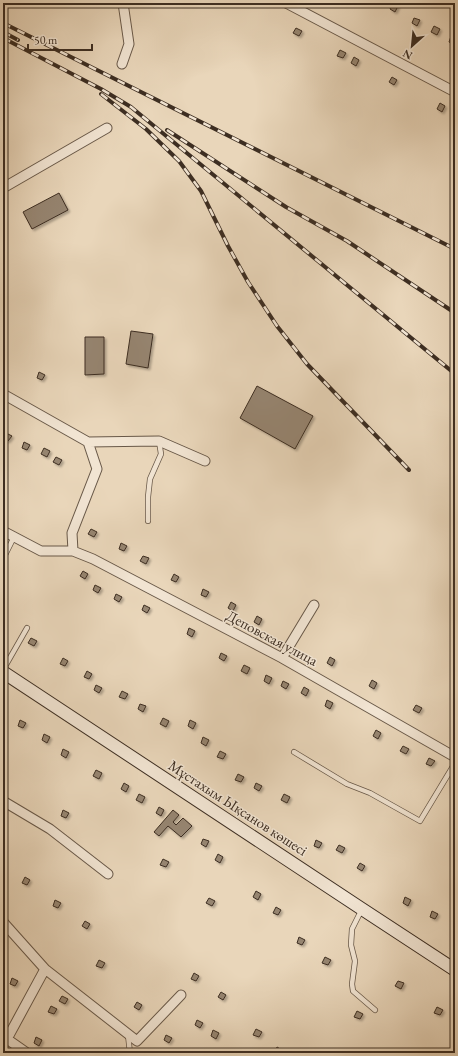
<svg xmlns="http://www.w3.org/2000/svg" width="458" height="1056" font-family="'EB Garamond',serif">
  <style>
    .building { fill: #968571; stroke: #3d2e22; filter: url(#shadow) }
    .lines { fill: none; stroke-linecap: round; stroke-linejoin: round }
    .service-casing { stroke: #685848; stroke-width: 6 }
    .minor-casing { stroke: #685848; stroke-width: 11 }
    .secondary-casing { stroke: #3d2e22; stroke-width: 14 }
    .service { stroke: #f1e4d2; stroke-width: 4.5 }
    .minor { stroke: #f1e4d2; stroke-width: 9 }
    .secondary { stroke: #f1e4d2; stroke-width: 12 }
    .rail-casing { stroke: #3d2e22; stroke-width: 4 }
    .rail { stroke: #f1e4d2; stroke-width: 2.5; stroke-dasharray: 8; stroke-linecap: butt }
    .labels { text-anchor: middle; stroke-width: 3; stroke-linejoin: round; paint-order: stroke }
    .street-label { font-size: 15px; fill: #3d2e22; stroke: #f1e4d2 }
  </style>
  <defs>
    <filter id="shadow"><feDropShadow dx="2" dy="2" stdDeviation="1" flood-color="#0004"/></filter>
  </defs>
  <rect width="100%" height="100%" fill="#e9d6ba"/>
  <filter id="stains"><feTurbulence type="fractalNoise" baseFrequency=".005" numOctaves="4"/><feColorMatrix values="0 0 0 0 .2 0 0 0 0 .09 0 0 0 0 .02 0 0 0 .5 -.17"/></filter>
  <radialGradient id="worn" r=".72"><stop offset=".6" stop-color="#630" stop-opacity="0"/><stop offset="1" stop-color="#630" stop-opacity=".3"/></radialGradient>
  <path class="building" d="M393 3 398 6 395 12 390 9Z
    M414 18 420 20 417 26 412 23Z
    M434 26 440 29 437 35 431 32Z
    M296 28 302 31 299 36 293 33Z
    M451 36 455 38V43L454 45 449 42Z
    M340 50 346 53 343 58 337 56Z
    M354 57 359 60 356 66 351 63Z
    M392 77 397 80 394 85 389 82Z
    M440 103 445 106 442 112 437 109Z
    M59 193 68 210 32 229 23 212Z
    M131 331 153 334 148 368 126 364Z
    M85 337H104V374L85 375Z
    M39 372 45 375 42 380 37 378Z
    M257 386 313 416 295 449 240 418Z
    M6 433 12 436 8 441 3 439Z
    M24 442 30 445 27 450 22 448Z
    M44 448 50 451 47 457 41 454Z
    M56 457 62 460 59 465 53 462Z
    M91 529 97 532 94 537 88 534Z
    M121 543 127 546 124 551 119 549Z
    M143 556 149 558 146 564 140 561Z
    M83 571 88 574 85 579 80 576Z
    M174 574 179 577 176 582 171 580Z
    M95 585 101 588 98 593 93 590Z
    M203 589 209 592 206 597 201 595Z
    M116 594 122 597 119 602 114 599Z
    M231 602 236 605 233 611 228 608Z
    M144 605 150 608 147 613 142 610Z
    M257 616 262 619 259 625 254 622Z
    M189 628 195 631 192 637 187 634Z
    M31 638 37 641 34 646 28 643Z
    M221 653 227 656 224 661 219 658Z
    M330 657 335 660 332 666 327 663Z
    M63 658 68 661 65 666 60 664Z
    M244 665 250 668 247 674 241 671Z
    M87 671 92 674 89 679 84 677Z
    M266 675 272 678 269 684 264 681Z
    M372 680 377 683 374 689 369 686Z
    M283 681 289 684 286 689 281 686Z
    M96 685 102 688 99 693 94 690Z
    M304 687 309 690 306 696 301 693Z
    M122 691 128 694 125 699 119 697Z
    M327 700 333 703 330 709 325 706Z
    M140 704 146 706 143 712 138 709Z
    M416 705 422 708 419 713 413 710Z
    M163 718 169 721 166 727 160 724Z
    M20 720 26 723 23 728 18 726Z
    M190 720 196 723 193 729 188 726Z
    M376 730 381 733 378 739 373 736Z
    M44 734 50 737 47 743 42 740Z
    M203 737 209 740 206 746 201 743Z
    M403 746 409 749 406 754 400 751Z
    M63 749 69 752 66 758 61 755Z
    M220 751 226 754 223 759 217 757Z
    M429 758 435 761 431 766 426 764Z
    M96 770 102 773 99 779 93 776Z
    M238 774 244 777 241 782 235 780Z
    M124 783 129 786 126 792 121 789Z
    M256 783 262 786 259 791 254 788Z
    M139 794 145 797 142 803 136 800Z
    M284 794 290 797 287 803 281 800Z
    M159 807 164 810 161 816 156 813Z
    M63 810 69 813 66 818 61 816Z
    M173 810 179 815 173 822 176 825 183 818 192 826 181 837 168 826 159 836 154 832Z
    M203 839 209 841 206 847 201 844Z
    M316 840 322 843 319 848 314 846Z
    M339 845 345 848 342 853 336 850Z
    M218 854 223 857 220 863 215 860Z
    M163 859 169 862 166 867 160 865Z
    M360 863 365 866 362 871 357 868Z
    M25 877 30 880 27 885 22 883Z
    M256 891 261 894 258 900 253 897Z
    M405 897 411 900 408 906 403 903Z
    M209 898 215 901 212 906 206 903Z
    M55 900 61 903 58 908 53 906Z
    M276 907 281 910 278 915 273 913Z
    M432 911 438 914 435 919 430 917Z
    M85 921 90 924 87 929 82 926Z
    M299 937 305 940 302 945 297 943Z
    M325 957 331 960 328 965 322 963Z
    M99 960 105 963 102 968 96 966Z
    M194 973 199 976 196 981 191 979Z
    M12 978 18 981 15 986 10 984Z
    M398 981 404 983 401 989 395 986Z
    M221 992 226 995 223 1000 218 997Z
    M62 996 68 999 65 1004 59 1001Z
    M137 1002 142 1005 139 1010 134 1007Z
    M51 1006 57 1009 54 1014 48 1012Z
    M437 1007 443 1010 440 1015 434 1013Z
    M357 1011 363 1014 360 1019 354 1017Z
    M197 1020 203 1023 200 1028 195 1025Z
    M256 1029 262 1032 259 1037 253 1035Z
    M213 1030 219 1033 216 1039 211 1036Z
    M166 1035 172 1038 169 1043 164 1040Z
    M36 1037 42 1040 39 1046 34 1043Z
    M277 1047 282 1050 281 1053H274Z"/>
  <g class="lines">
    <defs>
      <path id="service" d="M148 521V497L150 479 161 454 159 441
        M3 559 14 537
        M3 670 27 628
        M294 752 347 784 370 793 420 821 455 763
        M362 909 352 929 351 945 355 961 352 984 353 991 375 1010
        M128 1035 130 1053"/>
      <path id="minor" d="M286 3 455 92
        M122 64 129 44 123 3
        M3 188 107 128
        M3 394 88 442 159 441 205 461
        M3 531 41 551H73L93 559 282 658 455 757
        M73 551 72 533 97 469 88 442
        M282 658 314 605
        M3 801 50 829 108 874
        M3 922 45 969 7 1039 27 1053
        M45 969 137 1041 181 995"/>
      <path id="secondary" d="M3 672 362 909 455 970"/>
    </defs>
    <use href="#service" class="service-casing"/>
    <use href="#minor" class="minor-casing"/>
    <use href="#secondary" class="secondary-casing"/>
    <use href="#service" class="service"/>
    <use href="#minor" class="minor"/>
    <use href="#secondary" class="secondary"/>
    <defs>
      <path id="rail" d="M3 23 455 249
        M3 32 18 40
        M3 38 101 89 131 107 455 374
        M101 94 146 129 179 161 201 191 228 246 248 282 277 326 307 364 409 470
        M167 130 286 207 347 241 455 313"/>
    </defs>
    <use href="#rail" class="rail-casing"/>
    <use href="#rail" class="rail"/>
  </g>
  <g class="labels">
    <g class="street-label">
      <text transform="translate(272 638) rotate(28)" y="5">Деповская улица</text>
      <text transform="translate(238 808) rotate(33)" y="5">Мұстахым Ықсанов көшесі</text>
    </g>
  </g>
  <rect width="458" height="1056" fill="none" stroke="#e9d6ba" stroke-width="16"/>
  <rect x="4" y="4" width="450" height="1048" fill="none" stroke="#3d2e22" stroke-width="2"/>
  <rect x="8" y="8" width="442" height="1040" fill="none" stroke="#3d2e22"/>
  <g transform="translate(412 46) rotate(207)" stroke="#f1e4d2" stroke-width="3" paint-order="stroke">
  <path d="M0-3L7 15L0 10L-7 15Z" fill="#3d2e22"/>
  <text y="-6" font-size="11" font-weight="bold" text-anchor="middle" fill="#3d2e22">N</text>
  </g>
  <path d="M28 44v6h64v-6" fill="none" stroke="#3d2e22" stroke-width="2"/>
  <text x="34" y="44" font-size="12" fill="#3d2e22" stroke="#f1e4d2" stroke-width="3" paint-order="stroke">50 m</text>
  <rect width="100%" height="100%" filter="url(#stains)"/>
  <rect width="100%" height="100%" fill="url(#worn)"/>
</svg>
